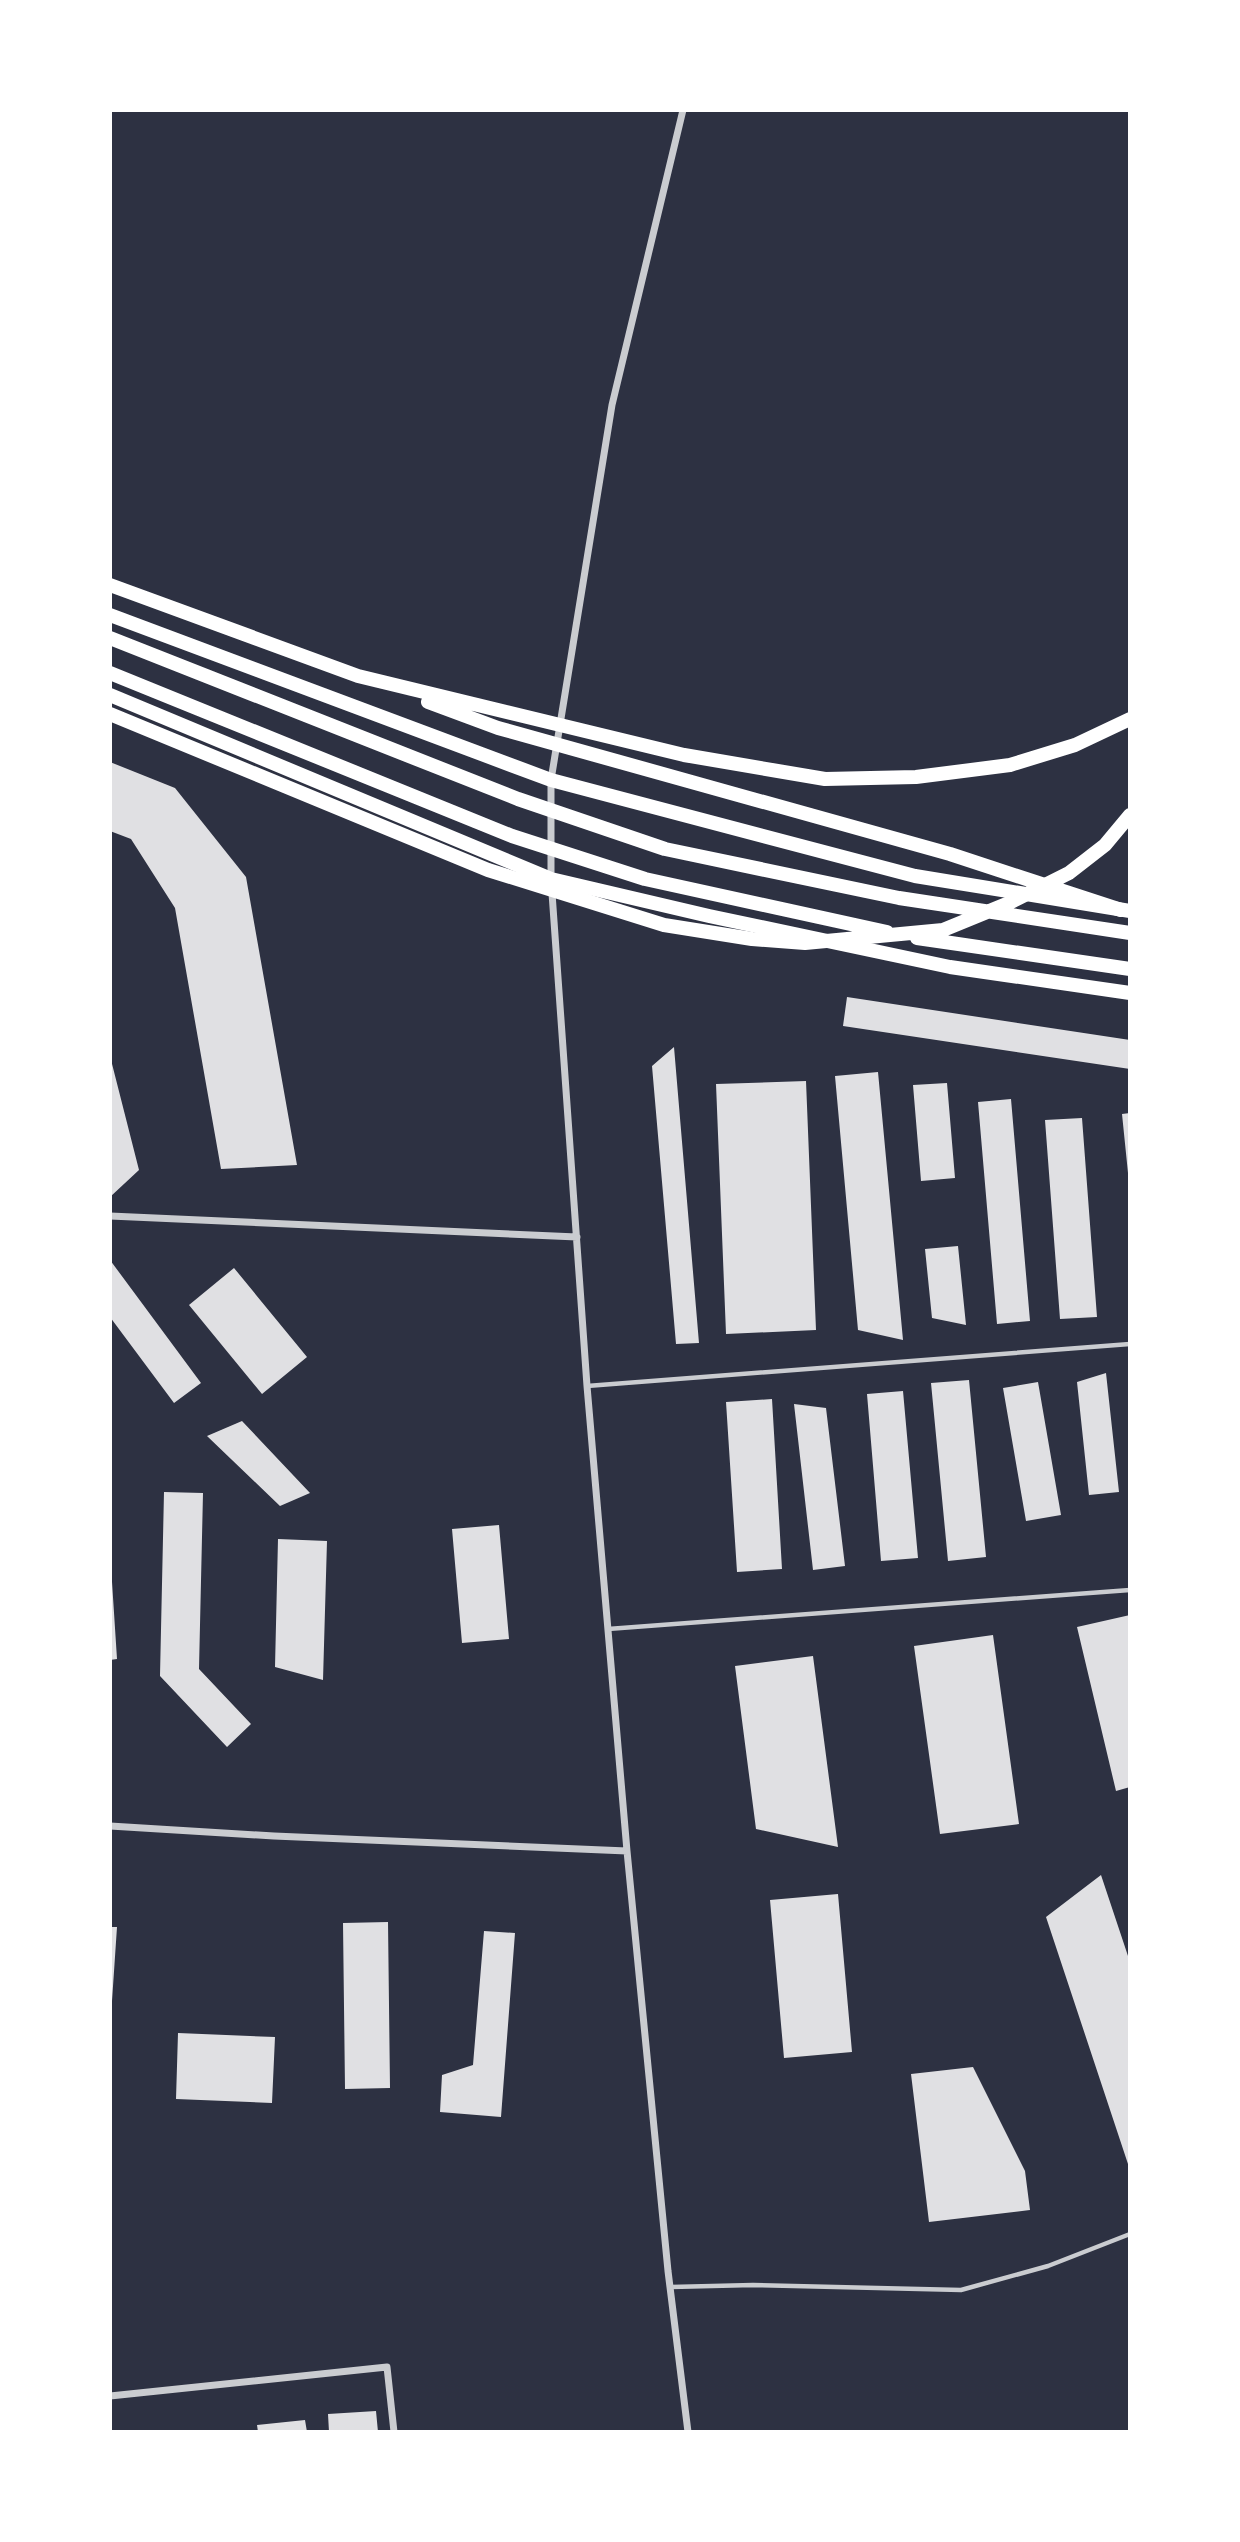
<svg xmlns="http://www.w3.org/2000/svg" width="1240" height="2542" font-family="Quicksand,sans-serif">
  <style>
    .building { fill: #e0e0e3 }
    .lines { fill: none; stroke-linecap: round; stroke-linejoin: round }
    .service { stroke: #caccd0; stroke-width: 4.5 }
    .minor { stroke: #caccd0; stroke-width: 7 }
    .primary { stroke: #fff; stroke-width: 14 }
    .trunk { stroke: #fff; stroke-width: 14 }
  </style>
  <rect width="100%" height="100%" fill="#2d3142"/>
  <path class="building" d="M110 762 175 788 246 877 297 1165 221 1169 175 908 131 839 110 831Z
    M847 997 1130 1040V1069L843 1026Z
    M674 1047 699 1343 676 1344 652 1066Z
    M110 1056 139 1170 110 1197Z
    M878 1072 903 1340 858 1330 835 1076Z
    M806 1081 816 1330 726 1334 716 1084Z
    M947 1083 955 1178 921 1181 913 1085Z
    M1011 1099 1030 1321 997 1324 978 1102Z
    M1130 1113V1173H1128L1122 1114Z
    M1082 1118 1097 1317 1060 1319 1045 1120Z
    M958 1246 966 1325 932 1318 925 1249Z
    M110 1260 201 1383 174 1403 110 1317Z
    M234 1268 307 1357 262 1394 189 1305Z
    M1106 1373 1119 1492 1089 1495 1077 1382Z
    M969 1380 986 1557 948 1561 931 1383Z
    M1038 1382 1061 1515 1026 1521 1003 1388Z
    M903 1391 918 1558 881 1561 867 1394Z
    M772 1399 782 1569 737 1572 726 1402Z
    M794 1404 826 1408 845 1566 813 1570Z
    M242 1421 310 1493 280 1506 207 1436Z
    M164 1492 203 1493 199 1669 251 1724 227 1747 160 1676Z
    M499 1525 509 1639 462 1643 452 1529Z
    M278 1539 327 1541 323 1680 275 1667Z
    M110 1551 117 1659 110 1660Z
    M1130 1615V1787L1116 1791 1077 1627Z
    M993 1635 1019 1824 940 1834 914 1646Z
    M813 1656 838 1847 756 1829 735 1666Z
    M1101 1875 1130 1962 1129 2167 1046 1917Z
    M838 1894 852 2052 784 2058 770 1900Z
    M388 1922 390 2088 345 2089 343 1923Z
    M110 1927H117L112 2001H110Z
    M484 1931 515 1933 501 2117 440 2112 442 2075 473 2065Z
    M178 2033 275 2037 272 2103 176 2099Z
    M973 2067 1025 2171 1030 2210 929 2222 911 2074Z
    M376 2411 378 2432H329L328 2414Z
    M305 2420 307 2432H258L257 2425Z"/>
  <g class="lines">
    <path class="service" d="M587 1386 1130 1344
      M608 1629 1130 1590
      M671 2287 753 2285 961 2290 1048 2266 1130 2234"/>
    <path class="minor" d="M683 110 612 405 551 780V879L587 1386 627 1851 668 2271 688 2432
      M110 1216 577 1237
      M110 1826 274 1836 627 1851
      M110 2396 387 2367 394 2432"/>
    <path class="primary" d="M110 615 551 780 915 876 1130 911
      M110 695 551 879 709 916 950 967 1130 993"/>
    <path class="trunk" d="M110 585 358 676 684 755 825 779 916 777 1010 765 1075 745 1130 719
      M110 638 518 799 665 849 899 898 1130 933
      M110 673 512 836 645 879 887 932
      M428 702 498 728 950 854 1121 910
      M110 714 488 870 664 925 752 939 805 943 943 930 1009 903 1069 873 1105 845 1130 815
      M917 938 1130 969"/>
  </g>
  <rect width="1240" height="2542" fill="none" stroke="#ffffff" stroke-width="224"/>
</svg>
